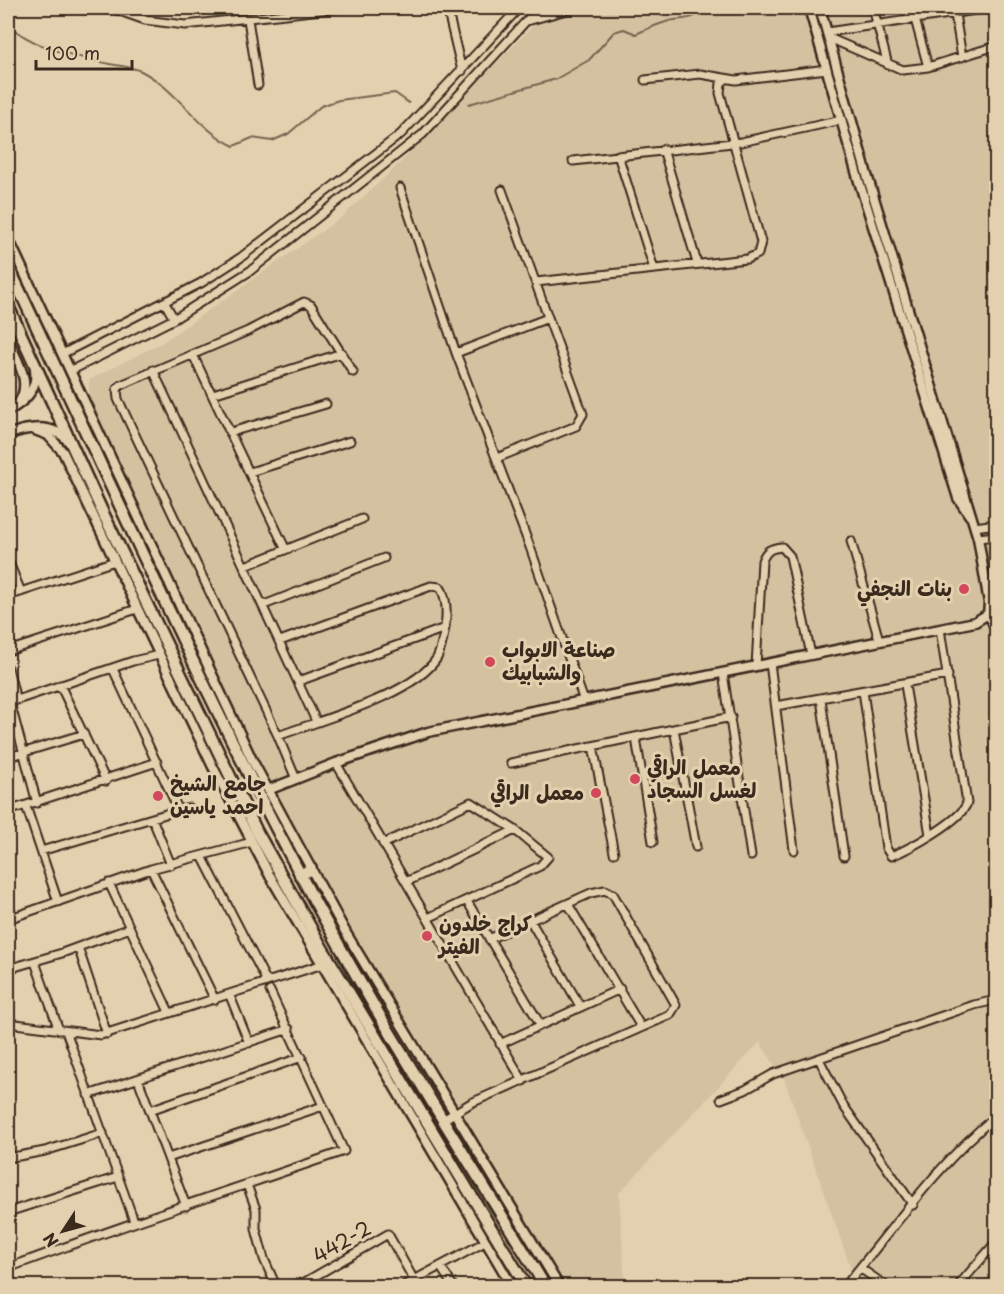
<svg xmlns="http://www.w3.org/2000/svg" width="1004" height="1294" font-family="'Playpen Sans','Playpen Sans Arabic',sans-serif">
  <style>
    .built { fill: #d3c1a0 }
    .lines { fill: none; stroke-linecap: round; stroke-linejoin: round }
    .stream { stroke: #766450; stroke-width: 2 }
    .minor-casing { stroke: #3b2a1e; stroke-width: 11 }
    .major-casing { stroke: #3b2a1e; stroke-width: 13 }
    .highway-casing { stroke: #3b2a1e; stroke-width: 15 }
    .minor { stroke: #e3d0ae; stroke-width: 7 }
    .major { stroke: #e3d0ae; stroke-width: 8 }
    .highway { stroke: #e3d0ae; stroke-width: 10 }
    .poi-dot { fill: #d1495b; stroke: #e3d0ae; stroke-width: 2 }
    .labels { text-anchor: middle; stroke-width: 6; stroke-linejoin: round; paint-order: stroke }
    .poi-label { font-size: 20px; font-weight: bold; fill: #3b2a1e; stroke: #e3d0ae; text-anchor: start }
    .street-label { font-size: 20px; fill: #3b2a1e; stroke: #e3d0ae }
  </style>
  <rect width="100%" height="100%" fill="#e3d0ae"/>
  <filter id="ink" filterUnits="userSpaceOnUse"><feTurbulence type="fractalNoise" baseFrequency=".0167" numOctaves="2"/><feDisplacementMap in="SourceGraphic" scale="12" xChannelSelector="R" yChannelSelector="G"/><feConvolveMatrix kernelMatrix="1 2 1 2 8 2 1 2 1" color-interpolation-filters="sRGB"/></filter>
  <g filter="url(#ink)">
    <path class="built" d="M550 8H996V1286H857L785 1081 760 1042 619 1193 625 1286H555L303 866 262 782 89 403V380L163 342 342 217 398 165Z"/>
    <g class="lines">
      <path class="stream" d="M8 24C33 49 76 56 110 64 120 66 132 67 141 71 177 89 198 130 234 146L252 138 272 141 288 134 321 106 339 100 395 93 409 103
        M469 104 556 79 589 60 614 32 624 29 636 34C647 29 662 22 674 20 687 18 694 20 704 8"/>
      <defs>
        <path id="minor" d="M111 8 145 20 185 25 340 8
          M447 8 462 71
          M668 8 673 10
          M873 8 888 65
          M912 8 928 67
          M954 8 962 57
          M248 19 258 85
          M527 21 574 8
          M827 32 990 8
          M829 38 903 70 928 67 996 46
          M645 80 700 74 736 80 827 69
          M663 149 697 263
          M618 155 654 269
          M573 161 741 142 842 120
          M400 188 456 353 530 547 584 701
          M536 282 747 259 758 254 761 242 720 93 721 83 726 79
          M165 303 174 319
          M456 353 548 318
          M62 354 201 283 240 258 401 134 519 8
          M193 355 285 548
          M153 370 316 721
          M70 371 174 319 250 271 423 134 538 8
          M213 394 342 353
          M231 432 326 404
          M497 458 576 426 583 414 502 190
          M250 472 350 441
          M975 527 996 524
          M978 538 996 536
          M851 541 879 640
          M8 560 21 592
          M245 566 362 519
          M8 596 115 561
          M264 605 384 558
          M988 614 996 632
          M8 651 137 609
          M770 663 794 850
          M756 666 762 561C766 550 771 548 782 547L790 556 811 655
          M8 668 16 700
          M113 669 179 811 189 808
          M723 673 751 856
          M299 681 445 628
          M60 685 106 781
          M905 685 930 835
          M863 691 886 848 891 856C909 849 961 821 967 803L940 629
          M821 699 844 856
          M10 702 37 803
          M8 703 133 661 159 655
          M776 706 948 675
          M674 729 696 847
          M278 736C320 720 414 695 437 658 442 648 443 638 445 627 447 615 447 597 440 587L431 586 280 641
          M636 738 653 842
          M593 746 614 853
          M8 757 84 734
          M336 763 523 1081
          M511 763 731 717
          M296 779 278 736 118 399 117 389 121 385 248 331 304 302 311 305 353 372
          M26 806 58 902
          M8 811 157 762
          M152 818 171 865
          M383 844 471 802 515 830 548 857 540 866 428 918
          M41 851 169 813
          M202 856 267 982
          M151 869 215 1000
          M406 882 515 830
          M109 883 169 1012
          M467 901 540 1024
          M8 903 13 917
          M568 904 641 1027
          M8 919 151 869 252 842
          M530 920 580 1006
          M78 947 107 1034
          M35 962 59 1030
          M8 969 62 953 130 928
          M230 996 249 1043
          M8 1023 101 1035 320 965
          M66 1031 134 1221
          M500 1044 620 989
          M819 1059 843 1105 913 1205
          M138 1079 186 1206
          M88 1095 289 1029
          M721 1099 745 1090 773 1074 974 1005 996 1000
          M150 1110 302 1057
          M443 1120 471 1103 670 1015 676 1005 613 894 605 890 591 893 489 939
          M8 1158 45 1151 103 1133
          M168 1158 323 1106
          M247 1185 256 1209V1229L264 1259 276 1286
          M8 1212 118 1177
          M440 1266 453 1286
          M8 1268C119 1226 232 1190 344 1151L270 991
          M860 1268 886 1286
          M298 1286 388 1234 414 1280
          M403 1286 485 1242
          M845 1286C893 1229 938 1163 996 1116
          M958 1286 996 1242"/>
        <path id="major" d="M809 8 857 175 958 498 970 516
          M8 238 253 762 346 933 559 1286
          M8 340C17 361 34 384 17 405
          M8 411C24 402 38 390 35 370
          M32 429 48 435 63 452 213 767 270 876 512 1286
          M8 435C27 427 53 423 68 441
          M268 790 336 763 428 732 975 622 988 614 989 603 978 538 867 175 820 8"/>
        <path id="highway" d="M8 266C104 468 194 674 299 872 374 1014 462 1149 545 1286
          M8 306 102 511 257 832 321 946 526 1286
          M300 875 311 869"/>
      </defs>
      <use href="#minor" class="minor-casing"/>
      <use href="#major" class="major-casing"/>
      <use href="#highway" class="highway-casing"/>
      <use href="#minor" class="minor"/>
      <use href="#major" class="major"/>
      <use href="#highway" class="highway"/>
    </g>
  </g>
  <g class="poi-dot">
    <circle cx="964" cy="589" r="6"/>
    <circle cx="490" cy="662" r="6"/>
    <circle cx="635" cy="779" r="6"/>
    <circle cx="596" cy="793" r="6"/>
    <circle cx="158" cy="796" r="6"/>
    <circle cx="427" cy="936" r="6"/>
  </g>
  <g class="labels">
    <g class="poi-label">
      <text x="952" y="596" text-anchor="end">بنات النجفي</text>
      <text x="502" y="657">صناعة الابواب<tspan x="502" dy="23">والشبابيك</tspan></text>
      <text x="647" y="775">معمل الراقي<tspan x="647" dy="23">لغسل السجاد</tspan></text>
      <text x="170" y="791">جامع الشيخ<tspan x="170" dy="23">احمد ياسين</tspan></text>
      <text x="584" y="800" text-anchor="end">معمل الراقي</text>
      <text x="439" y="931">كراج خلدون<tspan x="439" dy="23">الفيتر</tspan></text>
    </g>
    <g class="street-label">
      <text transform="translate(342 1242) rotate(-30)" y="7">442-2</text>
    </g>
  </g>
  <rect width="1004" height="1294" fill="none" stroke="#e3d0ae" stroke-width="30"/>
  <rect x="15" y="15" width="974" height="1264" fill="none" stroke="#3b2a1e" stroke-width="2" filter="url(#ink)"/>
  <g transform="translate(63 1231) rotate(234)" stroke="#e3d0ae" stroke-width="4.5" paint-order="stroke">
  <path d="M0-4.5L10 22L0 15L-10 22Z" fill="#3b2a1e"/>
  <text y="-9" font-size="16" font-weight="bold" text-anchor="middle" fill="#3b2a1e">N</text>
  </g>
  <path d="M36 60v9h96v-9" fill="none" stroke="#3b2a1e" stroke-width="3"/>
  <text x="45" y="60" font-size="18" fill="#3b2a1e" stroke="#e3d0ae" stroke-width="4.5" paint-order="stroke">100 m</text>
</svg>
